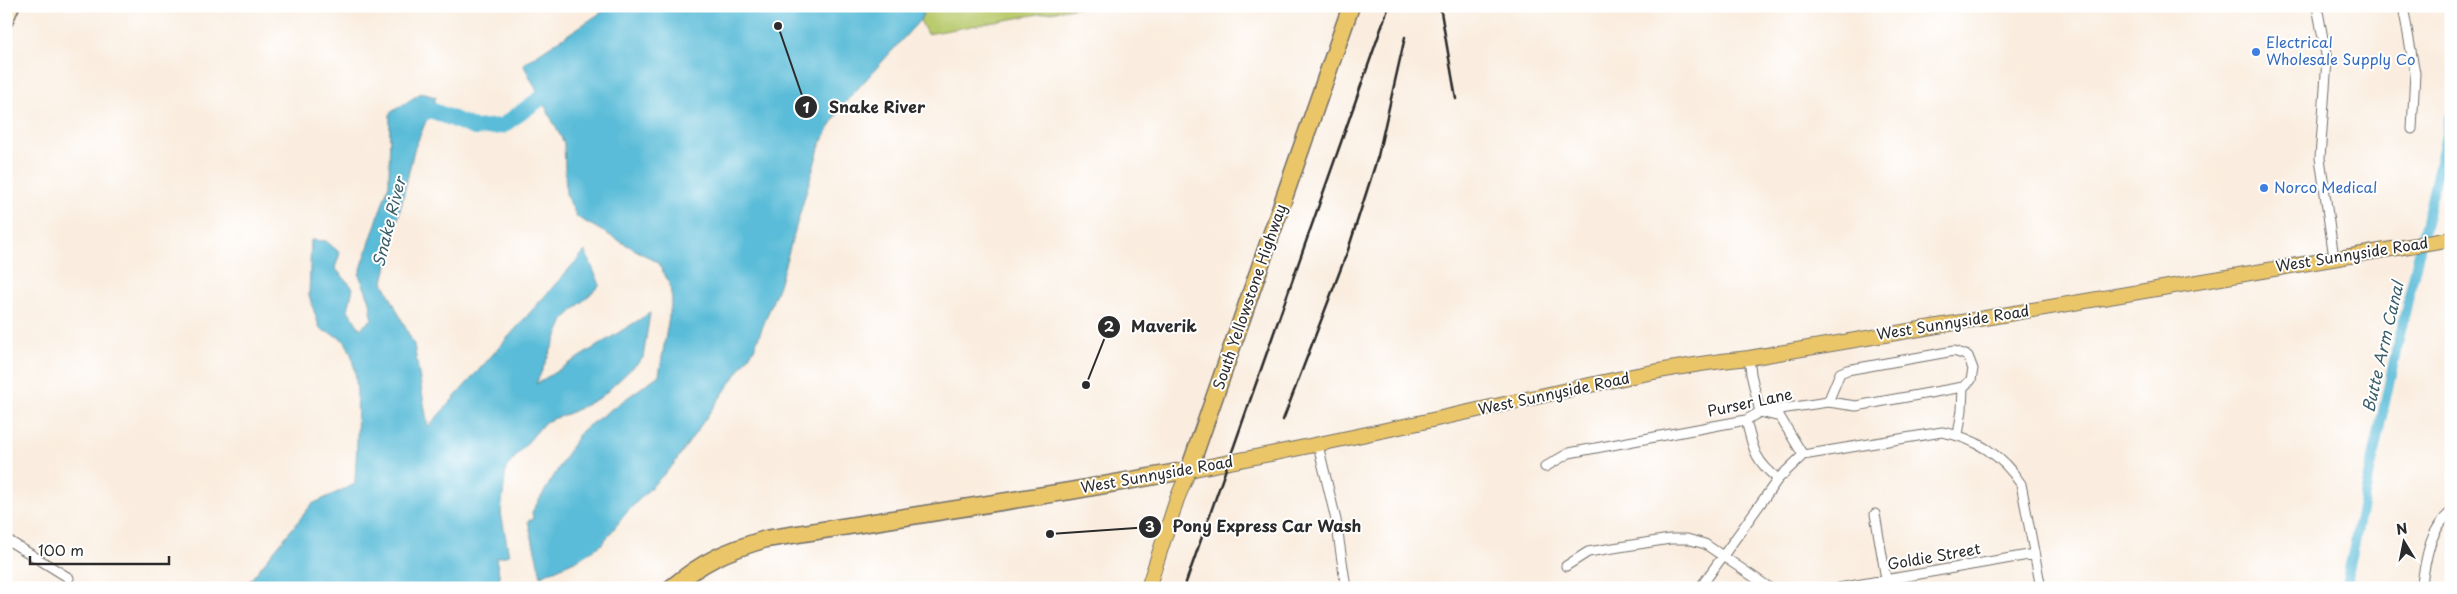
<svg xmlns="http://www.w3.org/2000/svg" width="2457" height="594" font-family="'Playpen Sans',sans-serif">
  <style>
    .green { fill: #bacb6e; stroke: #727b4c }
    .water { fill: #5abcd8; stroke: #427482 }
    .lines { fill: none; stroke-linecap: round; stroke-linejoin: round }
    .canal { stroke: #5abcd8; stroke-width: 10 }
    .river { stroke: #5abcd8; stroke-width: 16 }
    .street-casing { stroke: #736f6a; stroke-width: 11 }
    .secondary-casing { stroke: #736f6a; stroke-width: 15 }
    .primary-casing { stroke: #736f6a; stroke-width: 16 }
    .highway-casing { stroke: #736f6a; stroke-width: 19 }
    .street { stroke: #fff; stroke-width: 9 }
    .secondary { stroke: #f7e8c3; stroke-width: 12 }
    .primary { stroke: #ebc669; stroke-width: 14 }
    .highway { stroke: #ebc669; stroke-width: 16 }
    .rail { stroke: #2b2b2b; stroke-width: 2.5 }
    .shop-dot { fill: #3f7fe0; stroke: #fff; stroke-width: 2 }
    .labels { text-anchor: middle; stroke-width: 4; stroke-linejoin: round; paint-order: stroke }
    .shop-label { font-size: 15px; fill: #366cbe; stroke: #fff; text-anchor: start }
    .street-label { font-size: 15px; fill: #2b2b2b; stroke: #fff }
    .water-label { font-size: 16px; font-style: italic; fill: #3b5e68; stroke: #fff }
    .leader { fill: none; stroke: #2b2b2b; stroke-width: 2 }
    .callout-dot { fill: #2b2b2b; stroke: #fff; stroke-width: 2 }
    .mark-label { font-size: 15px; text-anchor: middle; font-weight: bold; fill: #fff }
    .callout-label { font-size: 16px; text-anchor: middle; font-weight: bold; fill: #2b2b2b; stroke: #fff; stroke-width: 4; stroke-linejoin: round; paint-order: stroke }
  </style>
  <rect width="100%" height="100%" fill="#fff"/>
  <filter id="ink" filterUnits="userSpaceOnUse"><feTurbulence type="fractalNoise" baseFrequency=".02" numOctaves="2"/><feDisplacementMap in="SourceGraphic" scale="10" xChannelSelector="R" yChannelSelector="G"/><feConvolveMatrix kernelMatrix="1 2 1 2 8 2 1 2 1" color-interpolation-filters="sRGB"/></filter>
  <filter id="wash" filterUnits="userSpaceOnUse"><feTurbulence type="fractalNoise" baseFrequency=".0096" numOctaves="4" result="noise"/><feDisplacementMap in="SourceGraphic" scale="20" xChannelSelector="R" yChannelSelector="G"/><feGaussianBlur stdDeviation="1.12" result="paint"/><feColorMatrix in="noise" values="0 0 0 0 0 0 0 0 0 0 0 0 0 0 0 0 0 1.4 0 .05"/><feComposite in="paint" operator="in"/></filter>
  <g filter="url(#wash)">
    <rect width="100%" height="100%" fill="#faeddf"/>
    <path class="green" d="M927 6H1084L927 34 920 20Z"/>
    <path class="water" d="M611 6H927L920 20 841 107 820 145 779 285 754 349 673 465 627 512 601 545 579 559 541 576 528 521 533 519 532 512 581 431 659 375 672 299 669 282 657 262 577 217 566 194 564 143 523 64Z
      M421 93 436 97 414 150 383 282 414 345 428 427 585 251 600 285 565 318 536 384 650 313 643 358 601 397 572 412 545 422 506 468 501 513 509 555 496 558 500 579 492 588H244L312 504 355 484C356 451 364 367 345 342 340 336 328 333 320 329L309 296 311 240 326 241 340 253 335 268 353 288 348 310 360 329 372 319 370 301 359 275 389 184 390 113Z"/>
    <g class="lines">
      <path class="canal" d="M2345 588 2393 365 2451 114"/>
      <path class="river" d="M410 119 431 110 475 128 502 126 541 98 560 90"/>
    </g>
  </g>
  <g filter="url(#ink)">
    <g class="lines">
      <defs>
        <path id="street" d="M2317 6 2327 60 2320 158 2334 258
          M2403 6 2415 73 2412 129
          M1749 358 1751 374 1760 412 1780 417 1803 455
          M1828 402 1840 373 1847 370 1954 351 1968 356 1973 369 1971 380 1963 387
          M1746 420C1753 448 1754 460 1778 479
          M1958 435 1962 410 1963 387
          M1318 445 1336 520 1346 588
          M1545 467 1569 453 1746 420 1760 412 1828 402 1856 406 1963 387
          M1875 514 1886 579
          M6 539 69 578
          M1566 566 1588 552 1670 539H1687L1705 544 1770 588
          M1700 588 1778 479 1803 455 1942 432C1976 438 2002 455 2021 484L2041 588
          M1839 588 2034 554
          M2421 588C2426 561 2428 531 2451 512"/>
        <path id="secondary" d="M6 22 13 6"/>
        <path id="primary" d="M1148 588 1177 499 1189 470C1293 450 1397 428 1500 405 1582 387 1666 366 1749 358L2451 239"/>
        <path id="highway" d="M671 588C703 561 726 551 766 539L1070 491 1189 470 1351 6"/>
      </defs>
      <use href="#street" class="street-casing"/>
      <use href="#secondary" class="secondary-casing"/>
      <use href="#primary" class="primary-casing"/>
      <use href="#highway" class="highway-casing"/>
      <use href="#street" class="street"/>
      <use href="#secondary" class="secondary"/>
      <use href="#primary" class="primary"/>
      <use href="#highway" class="highway"/>
      <path class="rail" d="M1440 6 1456 99
        M1283 420 1348 250 1378 156 1405 37
        M1184 588 1389 6"/>
    </g>
  </g>
  <g class="shop-dot">
    <circle cx="2256" cy="52" r="5"/>
    <circle cx="2264" cy="188" r="5"/>
  </g>
  <g class="labels">
    <g class="shop-label">
      <text x="2266" y="48">Electrical<tspan x="2266" dy="17">Wholesale Supply Co</tspan></text>
      <text x="2274" y="193">Norco Medical</text>
    </g>
    <g class="street-label">
      <text transform="translate(2352 255) rotate(-9)" y="5">West Sunnyside Road</text>
      <text transform="translate(1250 297) rotate(-71)" y="5">South Yellowstone Highway</text>
      <text transform="translate(1953 323) rotate(-9)" y="5">West Sunnyside Road</text>
      <text transform="translate(1554 394) rotate(-12)" y="5">West Sunnyside Road</text>
      <text transform="translate(1750 403) rotate(-12)" y="5">Purser Lane</text>
      <text transform="translate(1157 475) rotate(-10)" y="5">West Sunnyside Road</text>
      <text transform="translate(1934 557) rotate(-10)" y="5">Goldie Street</text>
    </g>
    <g class="water-label">
      <text transform="translate(389 222) rotate(-76)" y="6">Snake River</text>
      <text transform="translate(2383 347) rotate(-77)" y="6">Butte Arm Canal</text>
    </g>
  </g>
  <path class="leader" d="M778 26L806 107M1086 385L1109 327M1050 534L1150 527"/>
  <g class="callout-dot">
    <circle cx="778" cy="26" r="5"/>
    <circle cx="1086" cy="385" r="5"/>
    <circle cx="1050" cy="534" r="5"/>
    <circle cx="806" cy="107" r="12"/>
    <circle cx="1109" cy="327" r="12"/>
    <circle cx="1150" cy="527" r="12"/>
  </g>
  <g class="mark-label">
    <text x="806" y="113">1</text>
    <text x="1109" y="332">2</text>
    <text x="1150" y="532">3</text>
  </g>
  <g class="callout-label">
    <text x="877" y="113">Snake River</text>
    <text x="1164" y="332">Maverik</text>
    <text x="1267" y="532">Pony Express Car Wash</text>
  </g>
  <rect width="2457" height="594" fill="none" stroke="#fff" stroke-width="25"/>
  <g transform="translate(2404 542) rotate(350)" stroke="#ffffff" stroke-width="4" paint-order="stroke">
  <path d="M0-4L9 19L0 12L-9 19Z" fill="#2b2b2b"/>
  <text y="-8" font-size="14" font-weight="bold" text-anchor="middle" fill="#2b2b2b">N</text>
  </g>
  <path d="M30 556v8h139v-8" fill="none" stroke="#2b2b2b" stroke-width="2.5"/>
  <text x="38" y="556" font-size="15" fill="#2b2b2b" stroke="#ffffff" stroke-width="4" paint-order="stroke">100 m</text>
</svg>
